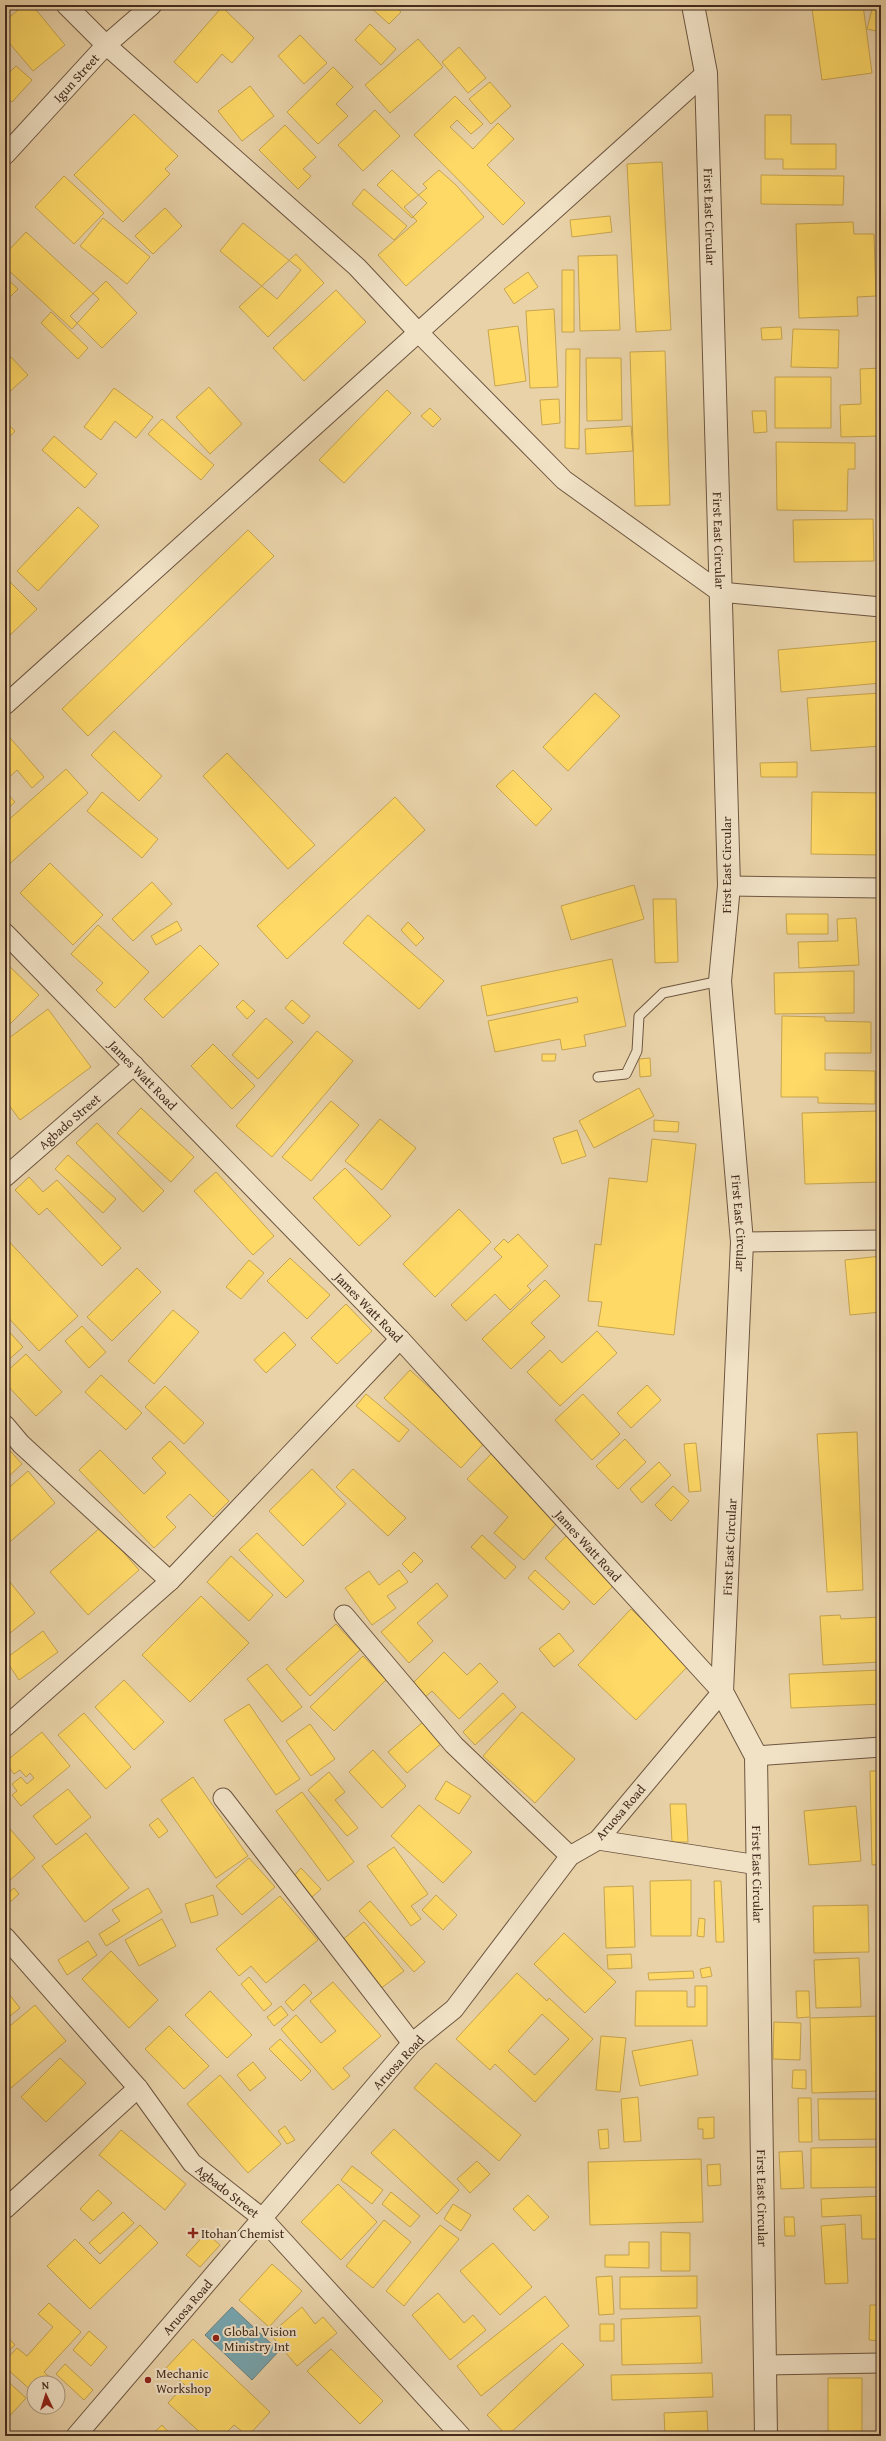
<svg xmlns="http://www.w3.org/2000/svg" width="886" height="2441" font-family="'Gentium Book Plus',serif">
  <style>
    .homes { fill: #ffd966; stroke: #c7a550; fill-rule: evenodd }
    .public { fill: #76a5af; stroke: #678184 }
    .lines { fill: none; stroke-linecap: round; stroke-linejoin: round }
    .service-casing { stroke: #6d5640; stroke-width: 11 }
    .minor-casing { stroke: #6d5640; stroke-width: 21 }
    .tertiary-casing { stroke: #6d5640; stroke-width: 24 }
    .service { stroke: #f1e2c6; stroke-width: 9 }
    .minor { stroke: #f1e2c6; stroke-width: 19 }
    .tertiary { stroke: #f1e2c6; stroke-width: 22 }
    .poi-dot { fill: #8f2418; stroke: #f1e2c6; stroke-width: 1.5 }
    .labels { text-anchor: middle; stroke-width: 4; stroke-linejoin: round; paint-order: stroke }
    .street-label { font-size: 13px; fill: #442c1e; stroke: #f1e2c6 }
    .poi-label { font-size: 13px; fill: #442c1e; stroke: #f1e2c6; text-anchor: start }
  </style>
  <rect width="100%" height="100%" fill="#e9d2a8"/>
  <filter id="stains"><feTurbulence type="fractalNoise" baseFrequency=".005" numOctaves="4"/><feColorMatrix values="0 0 0 0 .2 0 0 0 0 .09 0 0 0 0 .02 0 0 0 .5 -.17"/></filter>
  <radialGradient id="worn" r=".72"><stop offset=".6" stop-color="#630" stop-opacity="0"/><stop offset="1" stop-color="#630" stop-opacity=".3"/></radialGradient>
  <path class="homes" d="M24 5H32L65 45 33 71 5 38V21Z
    M368 5H394L401 12 389 24Z
    M840 5H863L872 73 822 80 812 9Z
    M873 5H881V32L867 29Z
    M222 7 254 38 232 63 222 54 197 83 174 62Z
    M370 24 396 49 381 65 355 40Z
    M300 35 327 63 304 84 278 56Z
    M418 39 443 67 390 113 365 85Z
    M459 47 486 78 468 93 442 62Z
    M16 66 32 80 12 102 5 95V77Z
    M333 67 353 87 336 104 348 116 318 144 287 112Z
    M490 82 511 106 491 124 469 99Z
    M250 86 274 116 242 141 218 111Z
    M455 96 483 124 471 134 457 120 450 127 473 149 498 123 514 139 487 165 525 203 503 225 414 135Z
    M375 110 400 136 363 171 338 145Z
    M878 113H881V178H877Z
    M134 114 178 156 165 169 170 174 123 222 74 175Z
    M765 115H791V144H836V169H783V159H765Z
    M285 125 316 157 303 169 311 176 298 189 259 150Z
    M662 162 671 330 636 332 627 164Z
    M392 170 427 203 412 218 377 185Z
    M439 170 456 185 484 217 406 286 378 255 417 221 404 207 427 188 423 184Z
    M761 175 844 176 843 205 761 204Z
    M64 176 104 213 74 244 35 207Z
    M364 189 407 226 394 240 352 204Z
    M165 208 182 226 153 254 135 236Z
    M610 216 612 232 572 237 570 220Z
    M103 218 150 257 127 284 80 246Z
    M853 222 854 234H874L876 296 857 297 858 316 799 318 796 224Z
    M243 223 301 270 277 299 220 251Z
    M26 232 99 299 72 329 5 267V254Z
    M296 254 324 283 268 337 239 307Z
    M617 255 620 330 580 331 578 256Z
    M562 270H574V332H562Z
    M528 272 538 287 514 304 504 289Z
    M5 277 18 289 5 302Z
    M106 281 137 313 102 348 70 316Z
    M336 290 366 322 304 381 273 348Z
    M881 301V329H879Z
    M554 309 558 387 530 388 526 311Z
    M51 312 88 348 78 359 41 323Z
    M518 326 526 381 495 386 488 330Z
    M781 327 782 339 762 340 761 328Z
    M793 329 839 330 838 368 791 367Z
    M566 349H580L579 449 565 448Z
    M665 351 670 505 635 506 630 352Z
    M11 357 28 375 5 396V362Z
    M586 358H621L622 420 587 421Z
    M881 368V436L841 437 840 405 861 404 860 369Z
    M775 377H831V428H775Z
    M209 387 242 424 210 454 176 417Z
    M114 388 153 417 136 438 115 421 101 440 84 427Z
    M387 390 411 413 344 483 319 460Z
    M559 399 560 423 542 425 540 400Z
    M430 408 441 419 433 427 421 416Z
    M752 411H766L767 432 754 433Z
    M162 419 214 465 201 480 148 434Z
    M5 422 15 431 5 442Z
    M631 426 633 451 586 454 585 429Z
    M54 436 97 474 85 488 42 450Z
    M776 442 855 443V469H848L847 511 777 510Z
    M78 507 99 526 38 591 17 571Z
    M873 519 874 561 794 562 793 520Z
    M248 530 274 556 88 736 62 709Z
    M5 577 37 609 5 640Z
    M880 641 881 683 781 692 778 650Z
    M595 693 620 716 568 771 543 747Z
    M880 693 881 746 811 751 807 698Z
    M114 731 162 776 139 801 91 755Z
    M5 732 44 777 32 788 17 770 5 781Z
    M227 753 315 845 288 869 203 776Z
    M797 762V777H761L760 763Z
    M66 769 88 793 5 868V823Z
    M513 770 552 809 536 826 496 786Z
    M5 791 15 802 5 811Z
    M102 792 158 839 142 858 87 811Z
    M812 792 881 793V855L811 854Z
    M395 797 425 830 287 959 257 926Z
    M50 863 103 915 73 945 20 893Z
    M152 882 172 904 133 941 112 919Z
    M634 885 644 919 571 940 561 906Z
    M653 899H676L678 962 655 963Z
    M786 914H828V934H787Z
    M368 915 444 981 419 1009 343 943Z
    M856 918 859 965 799 968 798 942 838 941 837 919Z
    M177 921 182 930 156 945 151 936Z
    M408 922 424 938 416 946 401 930Z
    M98 925 149 972 115 1008 96 990 103 983 71 954Z
    M200 945 219 964 163 1018 144 999Z
    M612 959 626 1026 584 1035 586 1046 562 1050 560 1039 495 1052 488 1021 578 1002 577 997 487 1016 481 986Z
    M5 962 39 995 5 1029Z
    M854 971V1013L775 1014 774 973Z
    M243 1000 255 1011 247 1019 236 1007Z
    M292 1000 310 1016 303 1024 285 1008Z
    M48 1009 91 1067 20 1120 5 1100V1041Z
    M782 1016 825 1017V1021L871 1022V1053H825V1070L875 1071V1104L818 1103V1097H781Z
    M266 1018 293 1042 258 1079 232 1055Z
    M317 1031 353 1061 272 1157 236 1126Z
    M213 1044 255 1086 232 1109 191 1066Z
    M542 1054H556L555 1061H542Z
    M650 1058 651 1076 640 1077 639 1059Z
    M639 1088 654 1116 594 1148 579 1121Z
    M331 1101 359 1125 311 1181 282 1157Z
    M141 1108 194 1157 171 1182 117 1133Z
    M881 1111V1182L805 1184 802 1113Z
    M380 1119 416 1148 382 1190 345 1161Z
    M654 1120 679 1122 678 1132 654 1131Z
    M97 1123 164 1191 143 1212 76 1143Z
    M577 1130 586 1156 562 1164 553 1138Z
    M652 1139 696 1144 674 1335 598 1326 602 1302 588 1301 595 1244 601 1245 609 1178 647 1182Z
    M68 1155 116 1199 103 1213 55 1169Z
    M345 1168 391 1216 359 1246 313 1198Z
    M216 1172 274 1236 253 1255 194 1191Z
    M29 1177 43 1192 57 1180 121 1248 102 1266 47 1208 39 1215 15 1190Z
    M459 1209 491 1242 435 1297 403 1264Z
    M518 1234 548 1266 527 1286 531 1290 510 1310 495 1294 466 1321 451 1305 502 1257 494 1249 504 1239 508 1243Z
    M5 1237 78 1316 39 1351 5 1314Z
    M881 1256V1312L850 1315 845 1260Z
    M290 1258 330 1295 307 1319 267 1281Z
    M249 1260 264 1273 241 1299 226 1287Z
    M137 1268 161 1292 112 1341 87 1317Z
    M545 1280 560 1296 531 1323 545 1337 511 1369 482 1339Z
    M346 1304 372 1331 337 1364 311 1338Z
    M173 1310 199 1332 154 1384 128 1361Z
    M82 1326 106 1352 89 1368 65 1341Z
    M5 1327 23 1347 5 1363Z
    M597 1331 617 1353 560 1406 527 1372 550 1350 562 1363Z
    M284 1332 296 1345 266 1373 254 1360Z
    M26 1354 62 1392 36 1416 5 1383V1373Z
    M410 1370 487 1440 461 1468 384 1398Z
    M101 1375 142 1413 126 1430 85 1392Z
    M647 1385 661 1400 631 1428 617 1413Z
    M165 1386 204 1423 184 1444 145 1407Z
    M366 1394 409 1430 399 1442 356 1406Z
    M583 1394 620 1434 592 1460 555 1420Z
    M857 1432 863 1590 827 1592 817 1434Z
    M625 1439 646 1462 618 1489 596 1466Z
    M170 1441 229 1501 213 1517 190 1494 166 1517 176 1527 154 1548 79 1470 100 1450 144 1494 166 1473 152 1458Z
    M696 1443 701 1491 689 1492 684 1444Z
    M5 1445 22 1464 5 1480Z
    M494 1451 564 1515 524 1560 494 1533 508 1517 467 1479Z
    M659 1462 671 1475 642 1503 630 1489Z
    M312 1469 346 1504 303 1546 269 1511Z
    M353 1469 406 1518 388 1536 336 1487Z
    M28 1471 55 1503 5 1546V1491Z
    M673 1486 689 1501 671 1521 655 1505Z
    M101 1527 139 1570 88 1615 50 1572Z
    M570 1532 619 1580 594 1605 545 1558Z
    M257 1533 304 1581 286 1598 239 1550Z
    M482 1535 516 1567 505 1579 471 1547Z
    M414 1552 423 1561 411 1573 402 1564Z
    M231 1556 273 1595 249 1621 207 1582Z
    M399 1570 408 1582 387 1596 396 1608 372 1625 345 1588 369 1571 379 1585Z
    M535 1570 570 1602 563 1610 528 1578Z
    M5 1576 35 1613 5 1637Z
    M437 1583 448 1596 417 1623 433 1641 409 1663 381 1632Z
    M201 1596 249 1643 190 1702 142 1655Z
    M631 1609 689 1665 636 1720 578 1665Z
    M840 1615 841 1619 881 1617V1662L823 1665 820 1616Z
    M336 1624 360 1650 310 1696 286 1669Z
    M43 1631 58 1652 19 1680 5 1659Z
    M559 1633 574 1651 554 1667 539 1649Z
    M444 1652 467 1675 480 1663 498 1682 459 1719 432 1691 424 1698 411 1685Z
    M363 1656 386 1680 334 1731 310 1707Z
    M267 1664 302 1707 282 1722 247 1679Z
    M881 1670V1704L791 1708 789 1674Z
    M124 1680 164 1722 134 1750 95 1707Z
    M503 1693 516 1707 475 1745 463 1732Z
    M249 1704 300 1779 276 1795 224 1720Z
    M522 1712 575 1759 535 1803 483 1756Z
    M84 1713 131 1767 106 1789 58 1735Z
    M423 1722 442 1743 407 1773 388 1752Z
    M310 1724 335 1759 311 1776 286 1741Z
    M42 1732 70 1766 21 1806 12 1795 17 1791 12 1784 21 1777 27 1784 34 1778 30 1773 26 1777 20 1770 14 1774 5 1762Z
    M373 1750 406 1786 382 1808 349 1772Z
    M870 1771H881V1864L872 1865Z
    M329 1772 345 1792 335 1800 358 1828 347 1836 308 1790Z
    M193 1777 248 1856 216 1878 161 1800Z
    M446 1781 471 1796 459 1814 435 1799Z
    M68 1789 91 1817 56 1845 33 1816Z
    M302 1792 354 1862 328 1881 276 1811Z
    M670 1804H686L688 1842H672Z
    M419 1805 472 1852 443 1883 391 1836Z
    M856 1806 861 1861 809 1865 804 1811Z
    M158 1818 168 1831 159 1838 149 1825Z
    M5 1823 35 1858 9 1881 5 1876Z
    M86 1833 129 1888 85 1922 42 1866Z
    M394 1847 428 1894 411 1906 421 1919 411 1926 367 1866Z
    M249 1858 275 1887 242 1915 216 1886Z
    M301 1868 321 1889 312 1897 293 1877Z
    M691 1880V1936H651L650 1881Z
    M714 1881H721L724 1942H716Z
    M633 1886 635 1947 606 1948 604 1887Z
    M14 1888 19 1894 10 1902 5 1896Z
    M148 1888 162 1912 106 1946 99 1934 120 1921 112 1910Z
    M213 1895 218 1915 191 1923 185 1904Z
    M436 1895 457 1915 443 1930 422 1910Z
    M280 1896 318 1940 266 1983 251 1966 239 1976 216 1949Z
    M370 1901 425 1962 414 1972 359 1911Z
    M868 1905 869 1952 814 1953 813 1906Z
    M699 1918 705 1919 704 1937 697 1936Z
    M162 1919 176 1946 139 1966 125 1940Z
    M364 1922 404 1971 380 1989 341 1941Z
    M564 1933 616 1982 585 2013 534 1964Z
    M88 1941 97 1955 67 1975 58 1960Z
    M111 1951 158 2000 129 2028 82 1979Z
    M631 1954 632 1968 608 1969 607 1955Z
    M859 1958 861 2007 816 2008 814 1960Z
    M710 1967 712 1976 702 1978 700 1969Z
    M693 1971 694 1978 649 1980 648 1973Z
    M517 1973 547 2001 549 1998 593 2039 535 2102 495 2064 490 2070 456 2039ZM542 2014 569 2039 535 2075 508 2051Z
    M249 1977 272 2004 264 2011 241 1984Z
    M333 1982 381 2036 343 2068 350 2076 333 2090 281 2029 296 2015 321 2043 336 2031 310 2001Z
    M304 1984 312 1993 293 2011 285 2002Z
    M695 1986H707V2026H635L636 1991H687V2007H695Z
    M5 1989 20 2008 5 2020Z
    M210 1991 252 2035 227 2058 185 2015Z
    M796 1991H809L810 2017 797 2018Z
    M35 2005 66 2041 5 2093V2030Z
    M281 2006 288 2015 274 2026 267 2017Z
    M881 2016V2091L812 2093 810 2018Z
    M774 2022 801 2023 800 2060 773 2059Z
    M169 2026 209 2066 184 2089 145 2049Z
    M601 2036 626 2038 620 2092 596 2090Z
    M280 2039 311 2071 301 2081 269 2049Z
    M692 2040 698 2075 640 2086 632 2051Z
    M60 2058 86 2083 46 2122 21 2097Z
    M253 2062 266 2078 250 2091 237 2075Z
    M436 2063 521 2135 499 2161 414 2088Z
    M793 2070H806V2089L792 2088Z
    M220 2075 281 2144 248 2173 187 2104Z
    M638 2097 641 2141 624 2142 621 2099Z
    M798 2098H811L812 2142H799Z
    M818 2099H881V2139L819 2140Z
    M714 2117V2138L703 2139V2129H698V2118Z
    M285 2126 295 2140 287 2144 278 2131Z
    M394 2129 459 2190 437 2214 371 2153Z
    M608 2129 609 2148 600 2149 598 2130Z
    M121 2130 186 2184 165 2210 99 2155Z
    M881 2147V2187L811 2188V2148Z
    M802 2151 804 2188 781 2189 779 2152Z
    M701 2159 703 2222 590 2225 588 2162Z
    M477 2161 490 2174 470 2193 457 2179Z
    M720 2164 721 2185 708 2186 707 2165Z
    M352 2166 383 2190 372 2204 341 2180Z
    M338 2184 377 2222 341 2260 301 2222Z
    M98 2190 112 2203 93 2221 80 2209Z
    M391 2192 420 2216 410 2227 382 2204Z
    M528 2195 549 2217 534 2231 513 2209Z
    M881 2196V2239H862L861 2215 822 2217 821 2199Z
    M453 2204 471 2215 461 2231 444 2219Z
    M123 2212 134 2223 100 2254 89 2243Z
    M784 2217H794L795 2236H785Z
    M384 2220 411 2242 373 2288 346 2266Z
    M845 2224 848 2283 825 2284 821 2226Z
    M140 2225 158 2243 90 2309 47 2266 75 2239 100 2264Z
    M440 2225 459 2239 404 2306 386 2291Z
    M661 2232 690 2233V2271H661Z
    M206 2233 220 2245 200 2267 186 2255Z
    M629 2242H649V2268L605 2267V2255H629Z
    M493 2243 532 2287 500 2315 460 2271Z
    M272 2264 302 2291 269 2327 239 2300Z
    M612 2276 614 2314 599 2315 596 2277Z
    M697 2276V2308L620 2309V2277Z
    M438 2293 464 2323 473 2315 486 2330 450 2360 412 2315Z
    M545 2296 569 2326 481 2396 457 2366Z
    M49 2303 81 2332 44 2372 56 2383H34V2393L5 2367V2361L17 2348 27 2356 53 2327 38 2314Z
    M870 2305H881V2341L869 2340Z
    M302 2307 315 2324 323 2317 337 2333 297 2366 270 2334Z
    M700 2316 702 2363 622 2365 621 2319Z
    M600 2324H614V2341H600Z
    M89 2331 107 2347 91 2366 73 2350Z
    M5 2334 15 2345 5 2354Z
    M193 2339 270 2412 248 2436 234 2425 223 2436H204L168 2403 185 2385 166 2368Z
    M562 2343 584 2365 507 2436 487 2415Z
    M331 2349 383 2401 360 2424 307 2371Z
    M65 2364 93 2390 84 2400 56 2374Z
    M712 2373 713 2397 612 2400 611 2375Z
    M828 2378H862V2436H828Z
    M5 2379 26 2398 5 2421Z
    M707 2411 708 2436H665L664 2413Z
    M162 2425 172 2436H150Z"/>
  <path class="public" d="M232 2307 279 2351 252 2380 205 2335Z"/>
  <g class="lines">
    <defs>
      <path id="service" d="M598 1077 626 1074 637 1051 639 1016 663 993 720 981"/>
      <g id="minor">
        <path d="M66 5 106 45 357 267 417 331 564 480 720 592 881 607"/>
        <path id="s1" d="M5 155 106 45 152 5"/>
        <path d="M5 705 706 73"/>
        <path d="M729 886 881 888"/>
        <path id="s2" d="M5 933 400 1339 722 1692 598 1840 570 1856 454 2009 412 2043 76 2436"/>
        <path id="s3" d="M5 1177 134 1065"/>
        <path d="M742 1242 881 1240"/>
        <path d="M5 1425 21 1444 170 1581"/>
        <path d="M344 1615 454 1745 570 1856"/>
        <path d="M5 1727 170 1581 400 1339"/>
        <path d="M756 1756 881 1747"/>
        <path d="M223 1798 412 2043"/>
        <path d="M598 1840 758 1865"/>
        <path id="s4" d="M5 1937 138 2088 192 2163 262 2218 461 2436"/>
        <path d="M5 2209 138 2088"/>
        <path d="M765 2365 881 2363"/>
      </g>
      <g id="tertiary">
        <path id="s5" d="M693 5 706 73 729 886 720 981 742 1242 722 1692 756 1756 766 2436"/>
      </g>
    </defs>
    <use href="#service" class="service-casing"/>
    <use href="#minor" class="minor-casing"/>
    <use href="#tertiary" class="tertiary-casing"/>
    <use href="#service" class="service"/>
    <use href="#minor" class="minor"/>
    <use href="#tertiary" class="tertiary"/>
  </g>
  <g class="poi-dot">
    <path d="M191 2227h4v4h4v4h-4v4h-4v-4h-4v-4h4z"/>
    <circle cx="216" cy="2338" r="4"/>
    <circle cx="148" cy="2380" r="4"/>
  </g>
  <g class="labels">
    <g class="street-label">
      <text dy="5" stroke="none"><textPath href="#s1" startOffset="105">Igun Street</textPath></text>
      <text dy="5" stroke="none"><textPath href="#s5" startOffset="213">First East Circular</textPath></text>
      <text dy="5" stroke="none"><textPath href="#s5" startOffset="537">First East Circular</textPath></text>
      <text transform="translate(726 865) rotate(-90)" y="5">First East Circular</text>
      <text dy="5" stroke="none"><textPath href="#s2" startOffset="198">James Watt Road</textPath></text>
      <text dy="5" stroke="none"><textPath href="#s3" startOffset="85">Agbado Street</textPath></text>
      <text dy="5" stroke="none"><textPath href="#s5" startOffset="1221">First East Circular</textPath></text>
      <text dy="5" stroke="none"><textPath href="#s2" startOffset="522">James Watt Road</textPath></text>
      <text dy="5" stroke="none"><textPath href="#s2" startOffset="846">James Watt Road</textPath></text>
      <text transform="translate(729 1547) rotate(-87)" y="5">First East Circular</text>
      <text transform="translate(620 1812) rotate(-49)" y="5">Aruosa Road</text>
      <text dy="5" stroke="none"><textPath href="#s5" startOffset="1881">First East Circular</textPath></text>
      <text transform="translate(398 2062) rotate(-47)" y="5">Aruosa Road</text>
      <text dy="5" stroke="none"><textPath href="#s4" startOffset="339">Agbado Street</textPath></text>
      <text dy="5" stroke="none"><textPath href="#s5" startOffset="2205">First East Circular</textPath></text>
      <text transform="translate(187 2307) rotate(-49)" y="5">Aruosa Road</text>
    </g>
    <g class="poi-label">
      <text x="201" y="2238">Itohan Chemist</text>
      <text x="224" y="2336">Global Vision<tspan x="224" dy="15">Ministry Int</tspan></text>
      <text x="156" y="2378">Mechanic<tspan x="156" dy="15">Workshop</tspan></text>
    </g>
  </g>
  <rect width="886" height="2441" fill="none" stroke="#e9d2a8" stroke-width="20"/>
  <rect x="6" y="6" width="874" height="2429" fill="none" stroke="#442c1e" stroke-width="2"/>
  <rect x="10" y="10" width="866" height="2421" fill="none" stroke="#442c1e"/>
  <g transform="translate(46 2395) rotate(356)"><circle r="19" fill="#f1e2c6" stroke="#ac9983"/>
  <path d="M0-3L7 15L0 10L-7 15Z" fill="#8f2418"/>
  <text y="-6" font-size="11" font-weight="bold" text-anchor="middle" fill="#442c1e">N</text>
  </g>
  <rect width="100%" height="100%" filter="url(#stains)"/>
  <rect width="100%" height="100%" fill="url(#worn)"/>
</svg>
